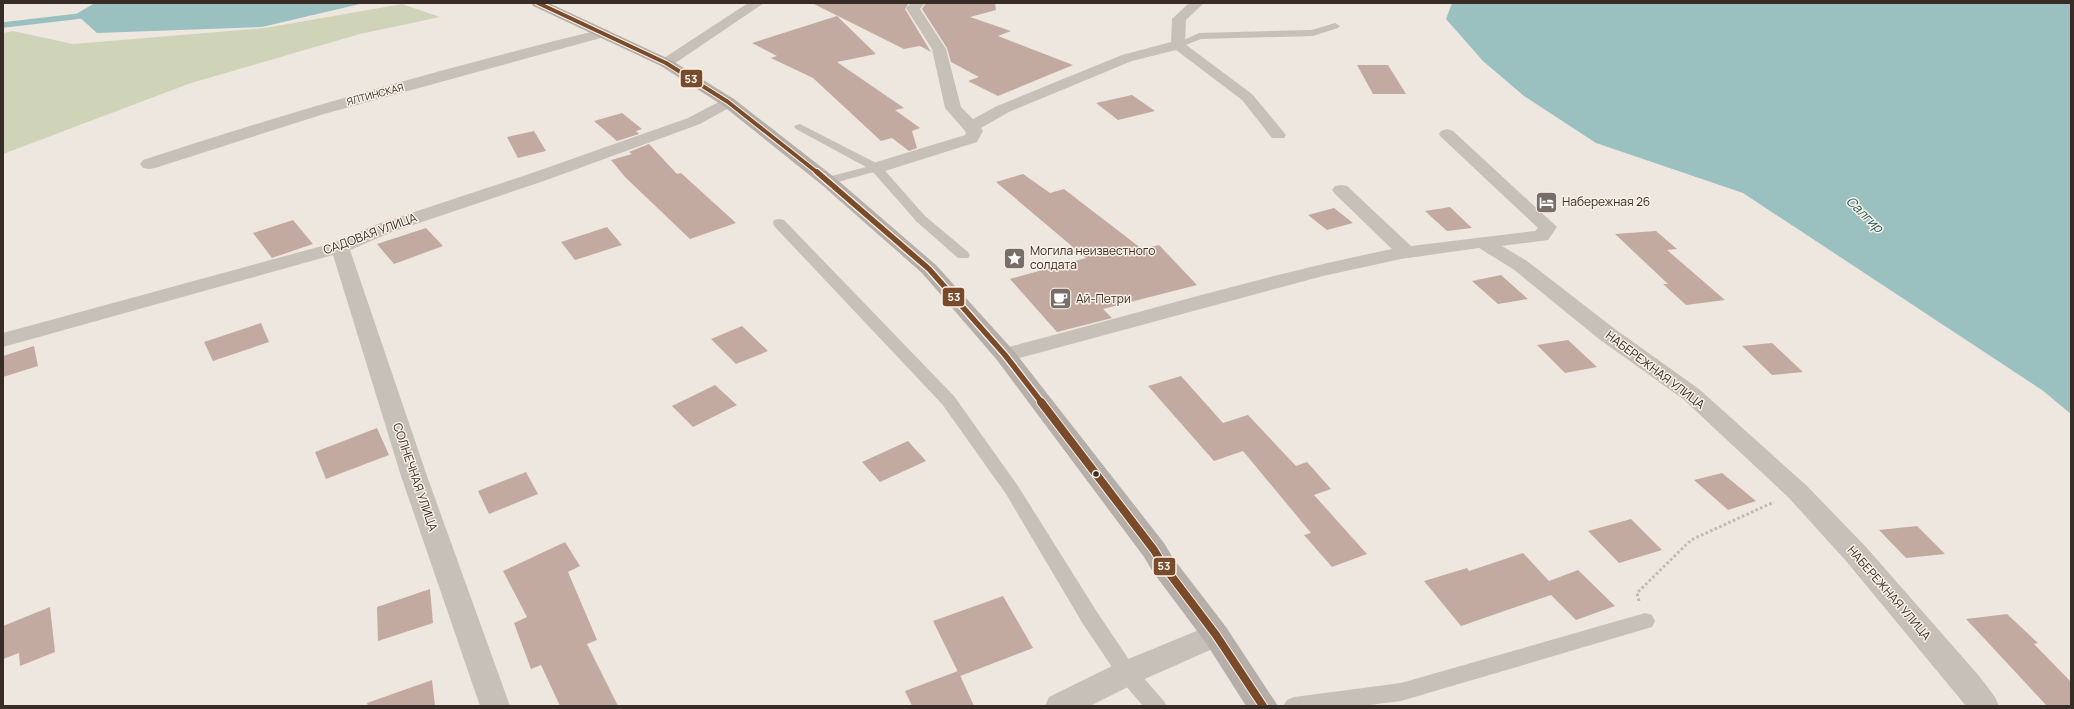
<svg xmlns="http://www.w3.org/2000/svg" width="2074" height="709" font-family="Manrope,sans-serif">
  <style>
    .green { fill: #cfd4b9 }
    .water { fill: #9bc0c0 }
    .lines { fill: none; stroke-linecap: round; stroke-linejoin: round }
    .stream { stroke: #9bc0c0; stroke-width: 5.5 }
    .building { fill: #c3aaa0 }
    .path { stroke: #c0b8b1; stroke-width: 3; stroke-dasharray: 2.5 2.5; stroke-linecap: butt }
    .lane { fill: #c7c0b9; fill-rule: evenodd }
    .street { fill: #c7c0b9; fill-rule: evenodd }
    .primary { fill: #b6aea8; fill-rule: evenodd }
    .bus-1-far2-casing { stroke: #fbf2e7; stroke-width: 6 }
    .bus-1-far1-casing { stroke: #fbf2e7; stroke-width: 8 }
    .bus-1-casing { stroke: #fbf2e7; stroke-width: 10 }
    .bus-1-far2 { stroke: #7a4b2a; stroke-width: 4 }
    .bus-1-far1 { stroke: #7a4b2a; stroke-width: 5.5 }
    .bus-1 { stroke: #7a4b2a; stroke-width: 8 }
    .bus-dot { fill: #382c27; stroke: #fbf2e7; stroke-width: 1.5 }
    .labels { text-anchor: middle; stroke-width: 3; stroke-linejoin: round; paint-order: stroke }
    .far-street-label { font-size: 10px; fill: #382c27; stroke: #fbf2e7 }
    .poi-label { font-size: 12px; fill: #382c27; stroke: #fbf2e7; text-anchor: start }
    .street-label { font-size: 12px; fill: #382c27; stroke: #fbf2e7 }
    .water-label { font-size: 13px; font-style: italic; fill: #19585d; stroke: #fbf2e7 }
    .line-badge { stroke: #fbf2e7; stroke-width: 1.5 }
    .badge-label { font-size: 11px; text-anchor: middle; font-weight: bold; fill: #fff }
  </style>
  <rect width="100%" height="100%" fill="#eee7e0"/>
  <path class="green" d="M402 4 440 17 360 34 191 83 3 154V33L13 31 73 44 265 28Z"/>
  <path class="water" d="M95 3H364L262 27 97 33 76 14Z
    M1452 3H2071V414L2042 390 1743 193 1596 143 1524 96 1483 61 1446 19Z"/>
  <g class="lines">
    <path class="stream" d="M3 25 89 15"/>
  </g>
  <path class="building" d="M812 3H909L905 9 931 52 920 46 904 49Z
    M926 3H995L996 10 970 17 1011 31 998 36 1073 65 998 96 968 81 979 77 951 62 947 48 922 9Z
    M837 16 876 54 837 62 904 108 895 110 920 128 912 131 917 148 909 151 892 138 881 141 813 78 771 58 777 56 752 43Z
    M1357 65H1388L1406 94H1373Z
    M1132 95 1155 111 1118 120 1096 103Z
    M622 113 642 129 636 131 639 134 617 141 594 121Z
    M534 131 546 151 518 158 507 137Z
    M649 144 677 174 681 173 736 223 690 239 625 177 611 160 632 154 629 152Z
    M1023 174 1050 193 1064 189 1142 249 1159 245 1197 285 1103 309 1112 318 1057 332 1010 279 1086 258 996 182Z
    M1450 207 1472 228 1447 231 1425 211Z
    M1334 208 1353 223 1327 230 1308 215Z
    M293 220 313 244 272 258 253 233Z
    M607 227 622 245 575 260 561 242Z
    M426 228 443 246 394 264 377 244Z
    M1656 231 1677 249 1667 250 1725 300 1686 305 1663 284H1668L1615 234Z
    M1501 275 1528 299 1498 304 1472 281Z
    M261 323 269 342 213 361 204 342Z
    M742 326 768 351 736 364 711 339Z
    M1568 340 1597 367 1565 373 1537 345Z
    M1772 343 1803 372 1772 375 1742 346Z
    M34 346 38 366 3 377V356Z
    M1181 376 1223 423 1248 415 1296 466 1307 462 1331 489 1314 495 1367 554 1332 567 1304 535 1311 533 1243 451 1214 461 1148 386Z
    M715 385 737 405 693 427 672 406Z
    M377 428 389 455 326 479 315 452Z
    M908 441 926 461 880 482 862 462Z
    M526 472 538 494 489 514 478 491Z
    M1722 473 1756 501 1728 510 1694 480Z
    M1631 519 1662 550 1619 563 1588 531Z
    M1917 526 1945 554 1906 558 1879 530Z
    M565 542 580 566 568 572 597 640 587 644 618 706H560L541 665 531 669 514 623 527 617 503 571Z
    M1523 553 1549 581 1578 570 1615 606 1576 620 1551 595 1461 626 1424 581 1467 568 1469 571Z
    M430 589 433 623 378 641 377 607Z
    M1003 596 1033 648 960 676 933 621Z
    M50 607 55 652 20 666 19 653 3 659V626Z
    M2007 614 2038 643 2034 644 2071 682V706H2047L1966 619Z
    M958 671 974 706H912L905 691Z
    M432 680 435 706H368L367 703Z"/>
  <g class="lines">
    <path class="path" d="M1639 601 1637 593 1691 540 1774 502"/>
    <path class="lane" d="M1335 23 1340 26 1338 28 1313 36 1201 39 1178 48 1173 45 1199 33 1312 30Z
      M800 124 880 165 925 216 968 252 970 255 968 258H958L917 222 873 172 828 185 824 184 822 181 824 178 866 167 796 129 794 127 796 125Z
      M779 219 784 220 954 396 1018 486 1097 612 1134 667 1163 700 1167 706H1143L1120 679 1083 624 1006 494 942 404 774 226 773 223 774 220Z
      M1645 613 1652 615 1655 621 1652 627 1401 701 1362 706H1283L1287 700 1294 697 1401 683Z"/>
    <path class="street" d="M748 3H764L671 66H661L659 63 661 60Z
      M911 3H925L920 9 946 49 961 107 973 119 997 106 1122 55 1171 42 1172 19 1189 3H1204L1186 20 1185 44 1252 94 1286 135 1284 138H1272L1242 100 1176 50 1132 61 1009 112 981 128 983 131 977 142 882 172 876 173 870 172 867 168 870 164 965 135 966 132 945 108 932 49 906 8Z
      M603 29 608 30 610 33 608 36 324 114 155 168 149 169 143 168 140 164 143 160C294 110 448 67 603 29Z
      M728 97 734 99 736 102 734 105 700 124 544 181 392 232 350 250 427 476 510 706H480L401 476 333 255 3 347V333L333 243 378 224 532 173 688 118Z
      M1447 129 1453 131 1557 227 1548 240 1502 246 1527 261 1615 329 1699 389 1807 486 1866 547 1980 677 1995 697 1999 706H1966L1846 561 1789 498 1683 399 1599 339 1513 269 1479 248 1401 259 1323 276 1005 362 997 360 994 355 997 350C1129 316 1259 276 1392 249L1335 194 1332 190 1335 186 1341 185 1347 186 1411 246 1535 231 1538 228 1441 137 1439 134 1441 131Z
      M1216 623 1226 627 1231 635 1226 643 1138 682 1090 706H1045L1049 697 1116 664Z"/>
    <path class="primary" d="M531 3H549L671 60 734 99 834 177 936 265 1013 350 1164 543 1173 558 1226 627 1278 706H1246L1206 643 1153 572 1144 557 997 360 922 273 822 185 722 105 661 66 533 6Z"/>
    <defs>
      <path id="bus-1-far2" d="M538 3 666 63 728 102 818 173"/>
      <path id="bus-1-far1" d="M817 172 929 269 1005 355 1042 403"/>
      <path id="bus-1" d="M1041 402 1154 550 1163 565 1216 635 1263 706"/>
    </defs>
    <use href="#bus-1-far2" class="bus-1-far2-casing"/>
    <use href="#bus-1-far1" class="bus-1-far1-casing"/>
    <use href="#bus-1" class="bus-1-casing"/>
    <use href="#bus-1-far2" class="bus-1-far2"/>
    <use href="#bus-1-far1" class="bus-1-far1"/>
    <use href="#bus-1" class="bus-1"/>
  </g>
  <defs>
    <symbol id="hotel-square" viewBox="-11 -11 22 22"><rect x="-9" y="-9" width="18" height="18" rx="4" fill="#786d68" stroke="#fbf2e7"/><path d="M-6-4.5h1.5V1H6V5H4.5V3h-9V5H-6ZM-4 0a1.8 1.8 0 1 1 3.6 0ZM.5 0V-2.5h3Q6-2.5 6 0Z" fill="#fff"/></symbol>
    <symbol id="sight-square" viewBox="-11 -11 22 22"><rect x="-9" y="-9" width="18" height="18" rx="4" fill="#786d68" stroke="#fbf2e7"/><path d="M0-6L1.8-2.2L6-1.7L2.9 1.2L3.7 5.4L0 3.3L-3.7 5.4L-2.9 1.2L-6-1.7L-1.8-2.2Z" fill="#fff"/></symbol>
    <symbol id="cafe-square" viewBox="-11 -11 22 22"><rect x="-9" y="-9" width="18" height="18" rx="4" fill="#786d68" stroke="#fbf2e7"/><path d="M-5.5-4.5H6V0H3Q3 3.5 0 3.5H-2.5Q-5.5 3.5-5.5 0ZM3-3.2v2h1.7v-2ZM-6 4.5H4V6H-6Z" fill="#fff"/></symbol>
  </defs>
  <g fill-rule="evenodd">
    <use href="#hotel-square" x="1534" y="190" width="25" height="25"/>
    <use href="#sight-square" x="1002" y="246" width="25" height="25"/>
    <use href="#cafe-square" x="1048" y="286" width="25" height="25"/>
  </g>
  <circle class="bus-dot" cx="1096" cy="474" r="3.5"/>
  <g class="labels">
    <g class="far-street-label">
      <text transform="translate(375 94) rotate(-15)" y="4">ЯЛТИНСКАЯ</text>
    </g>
    <g class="poi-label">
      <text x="1562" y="206">Набережная 26</text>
      <text x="1030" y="255">Могила неизвестного<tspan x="1030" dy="14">солдата</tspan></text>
      <text x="1076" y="303">Ай-Петри</text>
    </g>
    <g class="street-label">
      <text transform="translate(370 234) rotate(-20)" y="4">САДОВАЯ УЛИЦА</text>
      <text transform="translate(1655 370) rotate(37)" y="4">НАБЕРЕЖНАЯ УЛИЦА</text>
      <text transform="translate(415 477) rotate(71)" y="4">СОЛНЕЧНАЯ УЛИЦА</text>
      <text transform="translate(1889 593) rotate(49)" y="4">НАБЕРЕЖНАЯ УЛИЦА</text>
    </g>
    <g class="water-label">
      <text transform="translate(1865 214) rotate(44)" y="5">Салгир</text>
    </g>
  </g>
  <g class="line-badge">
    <rect x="680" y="69" width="23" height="19" rx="4" fill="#7a4b2a"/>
    <rect x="942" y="287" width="23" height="20" rx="4" fill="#7a4b2a"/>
    <rect x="1153" y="557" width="23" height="19" rx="4" fill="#7a4b2a"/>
  </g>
  <g class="badge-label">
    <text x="691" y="83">53</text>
    <text x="954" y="301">53</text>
    <text x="1164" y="570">53</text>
  </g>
  <rect width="2074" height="709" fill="none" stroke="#382c27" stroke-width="8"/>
</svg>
